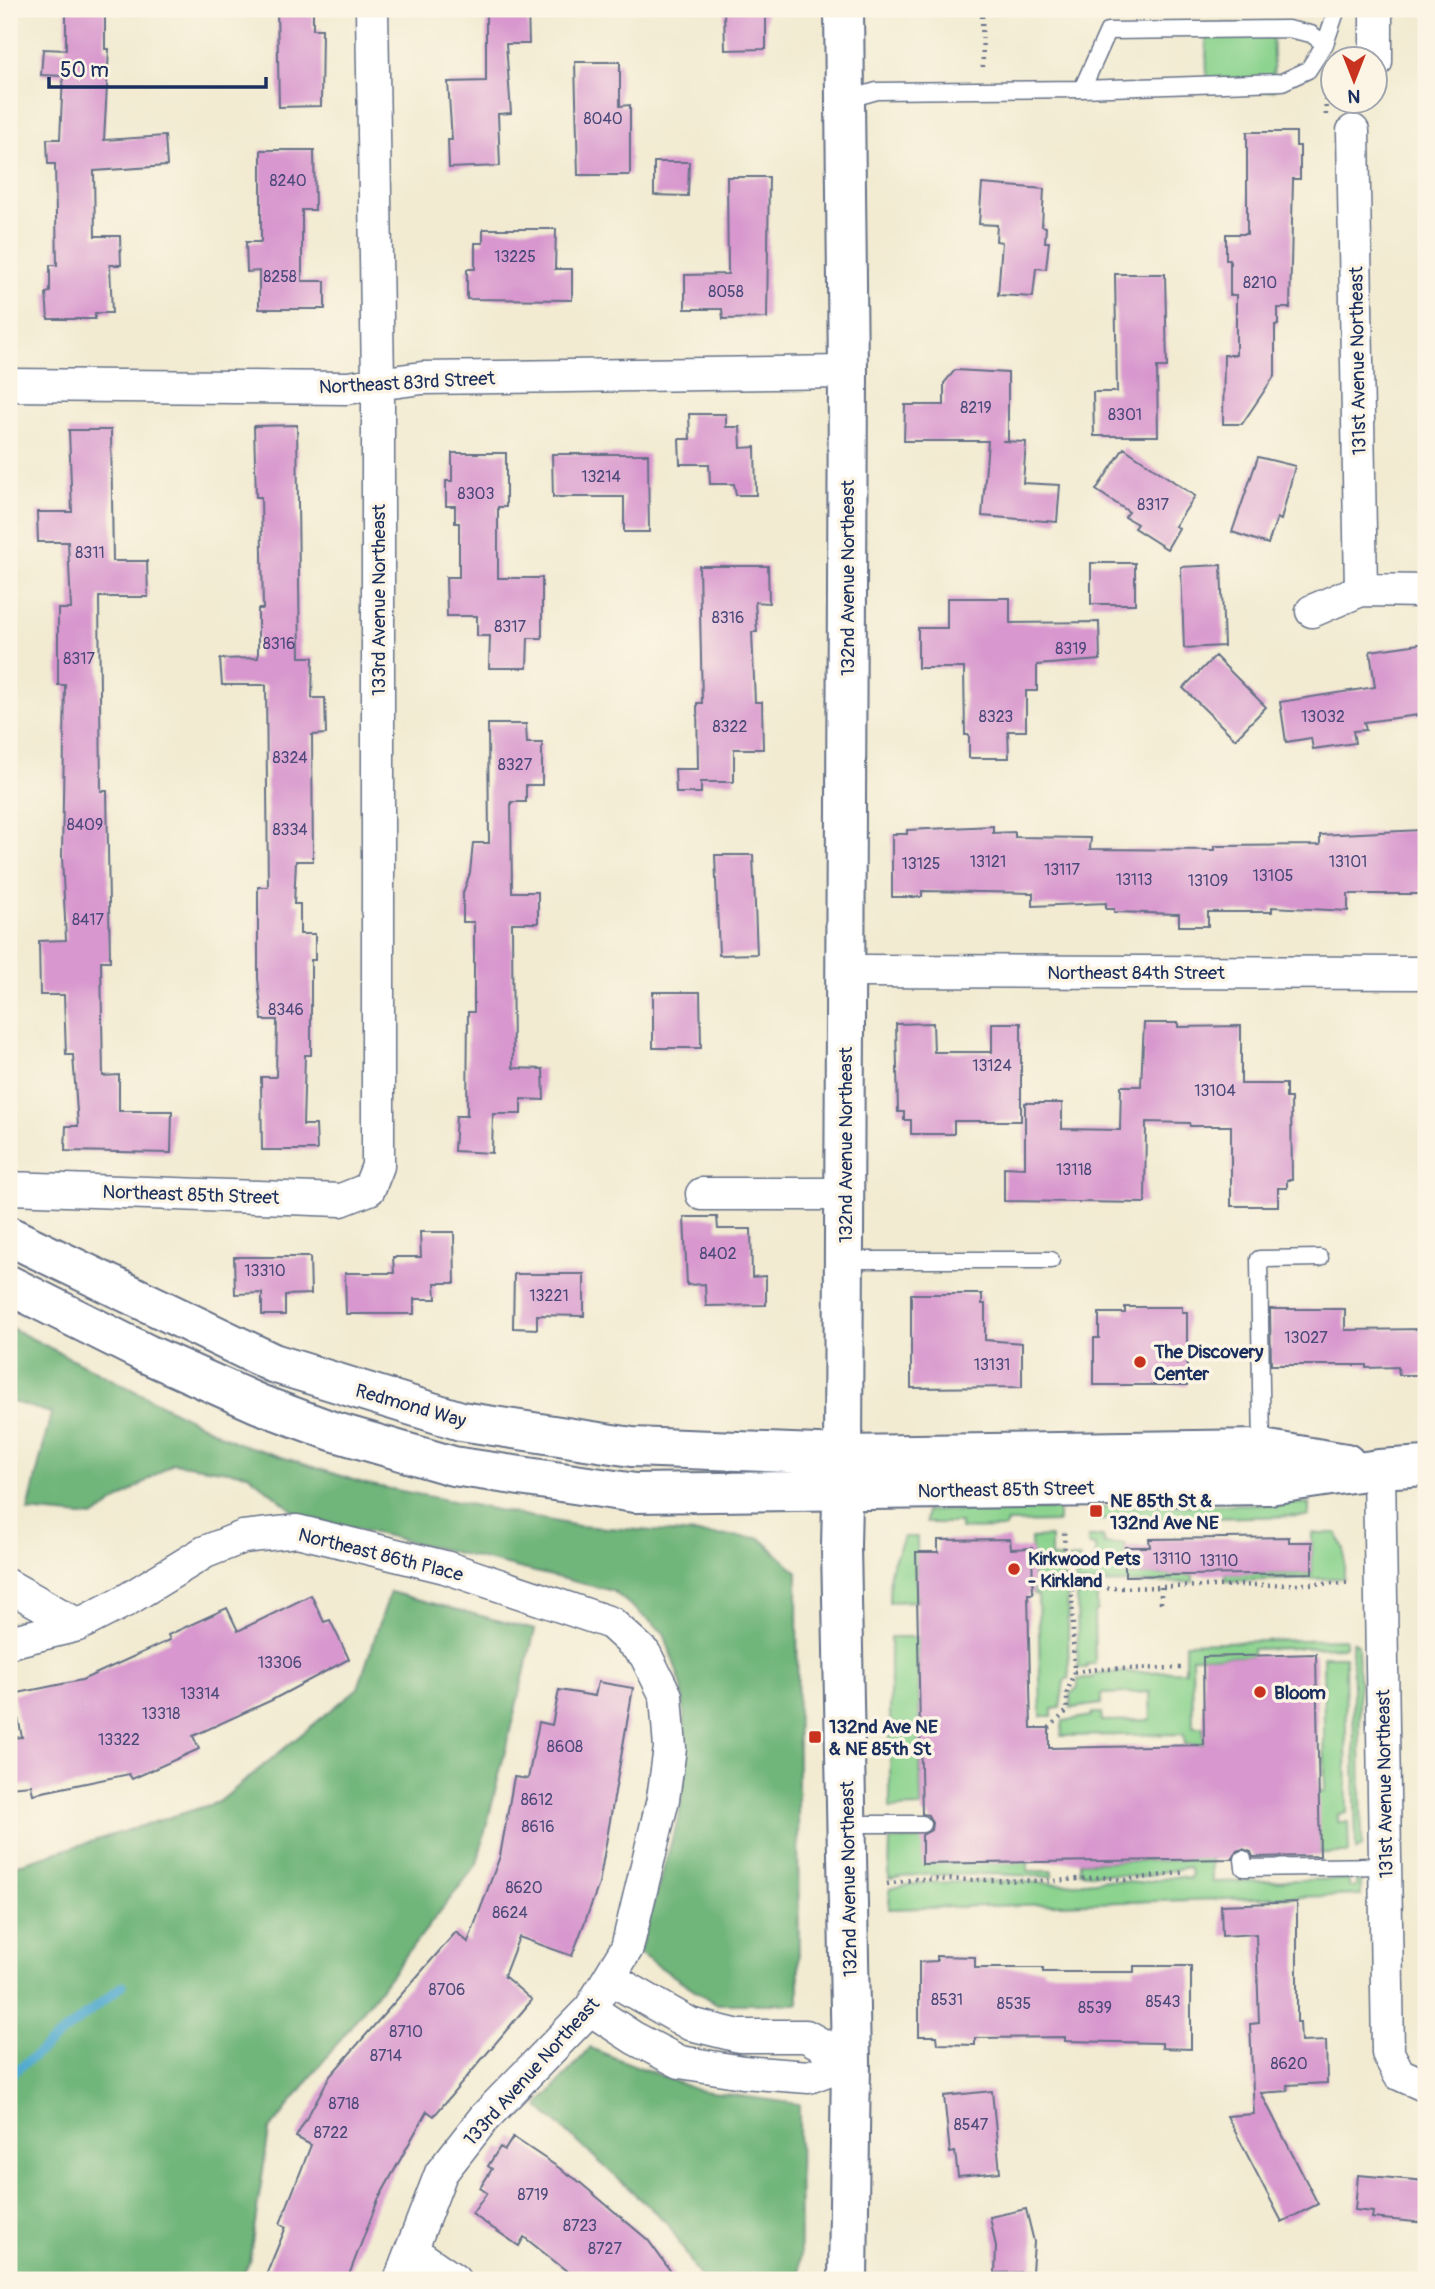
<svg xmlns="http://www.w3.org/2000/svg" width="1435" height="2289" font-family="Pangolin,sans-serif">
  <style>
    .green { fill: #8bd38e; stroke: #538176; stroke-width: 2 }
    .forest { fill: #70b579; stroke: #46726c; stroke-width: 2 }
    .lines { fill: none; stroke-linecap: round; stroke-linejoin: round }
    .stream { stroke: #52abcf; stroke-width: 9 }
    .building { fill: #d897ce }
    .service-casing { stroke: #667187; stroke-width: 19 }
    .minor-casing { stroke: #667187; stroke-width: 35 }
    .tertiary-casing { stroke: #667187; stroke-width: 42 }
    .secondary-casing { stroke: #667187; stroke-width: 42 }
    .primary-casing { stroke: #667187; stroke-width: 42 }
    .path { stroke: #667187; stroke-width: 4.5; stroke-dasharray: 2 5; stroke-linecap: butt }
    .service { stroke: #fff; stroke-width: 16 }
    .minor { stroke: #fff; stroke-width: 32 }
    .tertiary { stroke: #fff; stroke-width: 38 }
    .secondary { stroke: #fff; stroke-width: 38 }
    .primary { stroke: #fff; stroke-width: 38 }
    .poi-dot { fill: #c8321e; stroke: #fcf5e5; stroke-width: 2.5 }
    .labels { text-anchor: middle; stroke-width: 7; stroke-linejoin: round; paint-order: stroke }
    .number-label { font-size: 16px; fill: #4a497a }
    .street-label { font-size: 19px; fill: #1b2f5e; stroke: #fcf5e5 }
    .poi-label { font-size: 19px; font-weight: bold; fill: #1b2f5e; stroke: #fcf5e5; text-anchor: start }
  </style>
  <rect width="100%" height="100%" fill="#fcf5e5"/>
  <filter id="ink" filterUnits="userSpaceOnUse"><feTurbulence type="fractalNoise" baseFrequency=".0143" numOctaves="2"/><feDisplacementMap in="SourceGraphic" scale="14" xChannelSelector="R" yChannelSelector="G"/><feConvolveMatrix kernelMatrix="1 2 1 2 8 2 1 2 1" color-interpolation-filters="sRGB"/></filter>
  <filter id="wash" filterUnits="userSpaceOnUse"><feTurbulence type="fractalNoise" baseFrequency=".00686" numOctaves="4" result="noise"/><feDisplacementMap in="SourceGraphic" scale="28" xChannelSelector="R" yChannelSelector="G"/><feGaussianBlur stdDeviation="1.57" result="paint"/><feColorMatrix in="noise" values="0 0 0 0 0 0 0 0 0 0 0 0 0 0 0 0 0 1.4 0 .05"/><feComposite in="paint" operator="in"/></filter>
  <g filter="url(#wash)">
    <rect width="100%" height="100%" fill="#f2ebd2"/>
    <path class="green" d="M1206 24H1272L1274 91 1207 92Z
      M1309 1503V1516L1101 1520V1507Z
      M1058 1509V1522L1006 1523V1528L960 1529V1523H926V1511Z
      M1312 1533H1337L1344 1549V1578L1226 1581V1574L1312 1573Z
      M904 1537H917V1601L889 1602 890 1570Z
      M1051 1537V1558H1062V1573L1067 1580 1069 1678 1064 1681 1060 1708 1052 1709V1716H1041L1038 1595 1033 1594 1031 1538Z
      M1088 1537H1103L1104 1544H1125L1126 1575H1193V1582L1077 1584 1069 1559 1080 1558V1563H1095V1546L1088 1545Z
      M1077 1592H1097V1610L1094 1612 1095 1664H1087V1668H1078Z
      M890 1637H918L921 1807 890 1808Z
      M1345 1639V1647L1252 1649V1656L1192 1657 1193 1727H1203L1204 1744 1185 1745 1184 1734 1061 1736 1063 1721 1091 1716 1092 1713H1101L1102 1721 1151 1720 1150 1692 1101 1694V1704L1071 1708 1070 1695 1078 1687V1679H1091L1098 1673 1185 1671V1643Z
      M1352 1641 1358 1644 1362 1846 1356 1850Z
      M1323 1656H1345L1347 1813 1338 1814V1822H1348L1349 1853H1320L1314 1791H1325Z
      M890 1840H922L1028 1862V1871H1052V1877L995 1874 915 1875 889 1879Z
      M1211 1853 1212 1882 1349 1879V1887H1356V1879L1361 1882V1895L889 1909 890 1888 920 1883 1004 1881 1066 1884 1104 1880 1138 1883 1180 1876 1189 1879 1192 1874 1188 1867 1139 1877 1080 1872V1862L1182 1860Z"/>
    <path class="forest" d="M9 1327 235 1442 366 1484 578 1526 760 1538 797 1572 799 2004H716L639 1953 679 1816 687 1761 682 1687 664 1633 613 1591 384 1535 301 1517 248 1474 173 1463 93 1517 28 1511 51 1413 9 1401Z
      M390 1592 535 1630 477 1864 269 2131 249 2263 239 2280H9V1867L219 1802 358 1688Z
      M590 2048 697 2090 799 2104 800 2280H702L668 2224 538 2106Z"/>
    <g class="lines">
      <path class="stream" d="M9 2076 123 1985"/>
    </g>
    <g id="blocks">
      <path class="building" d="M66 9H105V49H109L104 140 165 136 167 166 94 171 95 236H120L121 265H110L112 313H95V319H48L46 293 50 292V265H57L55 164H48L47 139H60L63 76 41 75 43 49 66 50Z
        M277 9H313V29H322L321 106 279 107Z
        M486 9H528L529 44H506L511 113 498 114 500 166 449 168 448 140H452L448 82 486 81Z
        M724 9H766V49L725 50Z
        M575 62H620V106L630 105V175H578Z
        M1247 132H1296V146H1300V179H1293L1290 308H1278V325H1275V375L1242 424H1223L1224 355H1236V295H1230V260H1226V234H1247Z
        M261 150H314L315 210H302V281H325V309H259V271L247 272 246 242H261Z
        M654 162H689L688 196 654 195Z
        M727 177H769L767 318 723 319 722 309H685V275L728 274Z
        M982 184 1044 189 1042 226 1046 227 1045 242H1049L1046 269 1036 268 1033 297 998 295 1002 242 996 241 997 225 979 224Z
        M483 229H556L555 269H572V300L467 299V269H475V243H483Z
        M1115 274H1165L1167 367H1157L1158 436H1094L1093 392H1117Z
        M955 370 1008 373V441H1002L1026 442 1023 483 1060 485 1057 522 982 516 988 441H904L905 405H944V383Z
        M689 414H726V427H740L741 448 755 447 756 495H736L734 484H710L709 464H680L679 439H690Z
        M297 425 300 657H313L312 698H325L326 734 312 735 313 861H296L294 904H300V934H315V960H311V1055H305L303 1125H316L317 1150H262L261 1077H276L277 1020H262L258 978V887H268L266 685H222L220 659 258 658V609H263L261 497H256L254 426Z
        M69 430H111L113 561H147L148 597H99L101 791H107L110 961H101L103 1076 119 1075V1111H172L171 1153 65 1151 66 1126H78L73 1055H66L64 995H40L39 941 66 940 62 856 65 685H58V609H71L68 542H38L37 512H72Z
        M1124 448 1195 496 1175 526 1179 528 1167 549 1134 528 1137 524 1125 517 1129 512 1096 490Z
        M452 453H506V507H498V578H542V638H528L527 668H489L490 636H477V616H447L446 577H459V523H455V506H446V481H452Z
        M552 454H648L649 532H624V497H553Z
        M1258 457 1295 466 1281 520 1277 518 1268 544 1232 532Z
        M1091 563H1135V604H1091Z
        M1221 565 1224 646 1184 648 1181 567Z
        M699 566H768L769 603 755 602 757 632H752L755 702H762L763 749H734V782H701V793H676L675 769H698L697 703H702Z
        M947 598H1010V623L1099 622 1100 660 1037 665V691H1026V731H1008L1009 758H969V735H965L964 668H918V628H947Z
        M1426 643V714L1364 722 1366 730 1353 731 1355 743 1313 749 1311 738 1286 742 1280 702 1375 687 1370 651Z
        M1215 656 1266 707 1235 739 1183 688Z
        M488 724H526L527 743H542V785H526V802H511L512 892H538V923H512L513 1068 543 1069 544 1100 521 1099V1114H493L492 1153 454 1151 456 1116H467L468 1012H474V922H463V893L470 873 473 843H489Z
        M993 826V833L1015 832V837L1091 838 1090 849 1215 850V846L1320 845V835L1421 830 1420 835H1426V890H1420V894H1348V911L1272 907V912H1208V926H1179V914L1114 912V909H1106V903L1033 906V893L922 891V897H892V834H907V830Z
        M715 855H753L757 954 719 955Z
        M653 992H700L701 1048H653Z
        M933 1023 934 1052H992V1023H1021V1121H954V1134H911V1120H904V1112H898L896 1024Z
        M1144 1023H1178V1027L1241 1026V1084H1286V1098H1291L1292 1180H1287V1188H1278V1206H1231V1126H1190L1189 1123 1146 1122 1145 1203 1004 1201V1167L1025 1168V1103H1062V1129L1120 1130 1121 1086H1141Z
        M684 1217H717L718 1229H751L752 1277 766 1276V1305L706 1306 705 1284 687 1285Z
        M420 1232H454L455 1283H435L436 1299H414V1314H346L345 1273H394L393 1257H421Z
        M234 1257H310L311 1294 285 1295V1315H262V1293L235 1294Z
        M514 1274H584V1316L537 1315V1329L513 1328Z
        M911 1294H982V1304H985V1340L1022 1343V1387L911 1388Z
        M1125 1307H1182V1312H1187V1385H1094V1338H1099V1313H1125Z
        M1270 1309H1345V1330L1426 1329 1424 1375H1399L1398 1367 1366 1368V1365H1271Z
        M1289 1537V1542H1312V1573L1125 1576V1547H1150L1149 1539Z
        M1010 1539 1011 1549 1032 1548 1033 1594H1028L1031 1728H1049V1748L1204 1745 1203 1657 1316 1654 1320 1856 1253 1857 1251 1852 1243 1849 1236 1851 1233 1859 922 1864V1835L931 1830 932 1823 928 1815 922 1814 916 1552H938V1540Z
        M311 1595 324 1622 330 1620 349 1659 272 1700 193 1736 199 1749 132 1779 129 1774 33 1794 31 1785 9 1787V1738L22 1737 13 1694 82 1680 170 1640 168 1635 227 1608 238 1631Z
        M598 1682 633 1688 599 1884 572 1956 519 1937 504 1976 532 2000 434 2116 427 2111 378 2200 347 2280H264L286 2227 280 2224 311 2145 296 2137 330 2076 456 1932 468 1942 500 1856 514 1777 528 1779 539 1722 552 1725 559 1690 595 1696Z
        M1297 1902V2022H1300L1301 2042 1326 2041 1327 2083 1287 2085 1288 2091 1261 2093 1318 2204 1282 2222 1227 2116 1254 2114 1250 2024 1259 2023 1256 1934 1222 1936 1221 1905Z
        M937 1956 975 1957V1968H1043V1972H1134V1966H1191V2049L1162 2048V2043L1065 2041V2037L975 2038V2045L938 2044 937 2036H919V1962L937 1961Z
        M992 2091 1000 2172 958 2176 955 2152 950 2153 944 2096Z
        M513 2137 577 2180 648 2240 677 2280H578L524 2237 519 2246 472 2214 487 2193 480 2188 492 2169 488 2166 500 2147 505 2150Z
        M1358 2175 1426 2181V2223L1372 2218 1373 2212 1355 2210Z
        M1026 2209 1034 2242 1032 2272 995 2273 996 2247 990 2217Z"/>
    </g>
  </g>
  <g filter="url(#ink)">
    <use href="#blocks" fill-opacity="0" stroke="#667187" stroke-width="2"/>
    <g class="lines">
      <defs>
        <path id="service" d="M1325 44 1337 9
          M845 100 877 91 1082 89 1282 82 1308 70 1325 44 1311 34 1288 29 1108 31 1082 89
          M844 1260H1051
          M1262 1449 1259 1259 1320 1258
          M847 1824H922
          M1243 1859 1244 1868 1385 1866"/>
        <path id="minor" d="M1376 9V62
          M1353 131 1361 590
          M9 385 347 388 422 378 848 372
          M1312 611 1361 590 1426 591
          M845 971 1426 973
          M9 1185 11 1188 341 1200 369 1189 378 1166V382L372 9
          M702 1194H844
          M1379 1469 1388 2053 1399 2074 1426 2086
          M9 1586 78 1625
          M9 1642 78 1625 125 1601 205 1552 243 1537 297 1531 445 1567 611 1623 645 1654 666 1696 670 1748 663 1799 627 1948 590 2009 484 2118 441 2173 400 2280
          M611 1979 690 2024 739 2036H806L851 2061
          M590 2009 634 2038 680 2062 743 2072 809 2077 851 2061
          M412 2251 454 2280"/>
        <path id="tertiary" d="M843 1456 841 1546 851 2061 848 2280"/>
        <path id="secondary" d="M843 1455 848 372 844 9"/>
        <path id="primary" d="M9 1236 273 1363 461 1421 632 1447 843 1455 1262 1449 1346 1463
          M9 1285 147 1354 259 1404 332 1431 453 1466 635 1493 1269 1485 1379 1469 1426 1466"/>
      </defs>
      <use href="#service" class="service-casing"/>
      <use href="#minor" class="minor-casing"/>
      <use href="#tertiary" class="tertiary-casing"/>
      <use href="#secondary" class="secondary-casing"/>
      <use href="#primary" class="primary-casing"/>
      <path class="path" d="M982 9 983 70
        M1325 85 1326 118
        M1161 1587V1608
        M1072 1589 1347 1583
        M1074 1672 1098 1669 1185 1668
        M1049 1728 1067 1711V1693L1074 1672 1072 1589 1065 1561 1064 1530
        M887 1884 916 1879 1055 1881 1101 1877 1126 1880 1186 1872"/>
      <use href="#service" class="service"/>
      <use href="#minor" class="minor"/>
      <use href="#tertiary" class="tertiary"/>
      <use href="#secondary" class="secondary"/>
      <use href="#primary" class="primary"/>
    </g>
  </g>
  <g class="poi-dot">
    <circle cx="1140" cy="1362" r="7"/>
    <rect x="1089" y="1504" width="14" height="14" rx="3.5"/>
    <circle cx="1014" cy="1569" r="7"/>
    <circle cx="1260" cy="1692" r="7"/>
    <rect x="808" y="1730" width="14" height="14" rx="3.5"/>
  </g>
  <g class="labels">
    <g class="number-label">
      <text x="603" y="124">8040</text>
      <text x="288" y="186">8240</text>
      <text x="515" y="262">13225</text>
      <text x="280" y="282">8258</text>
      <text x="1260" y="288">8210</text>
      <text x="726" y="297">8058</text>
      <text x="976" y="413">8219</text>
      <text x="1125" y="420">8301</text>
      <text x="601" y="482">13214</text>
      <text x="476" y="499">8303</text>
      <text x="1153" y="510">8317</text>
      <text x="90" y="558">8311</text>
      <text x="728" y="623">8316</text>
      <text x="510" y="632">8317</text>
      <text x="279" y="649">8316</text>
      <text x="1071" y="654">8319</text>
      <text x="79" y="664">8317</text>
      <text x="996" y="722">8323</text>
      <text x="1323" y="722">13032</text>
      <text x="730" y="732">8322</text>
      <text x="290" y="763">8324</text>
      <text x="515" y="770">8327</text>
      <text x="85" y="830">8409</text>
      <text x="290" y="835">8334</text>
      <text x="988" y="867">13121</text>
      <text x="1348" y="867">13101</text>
      <text x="921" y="869">13125</text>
      <text x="1062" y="875">13117</text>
      <text x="1273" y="881">13105</text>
      <text x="1134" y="885">13113</text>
      <text x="1208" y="886">13109</text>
      <text x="88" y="925">8417</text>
      <text x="286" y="1015">8346</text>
      <text x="992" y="1071">13124</text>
      <text x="1215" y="1096">13104</text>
      <text x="1074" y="1175">13118</text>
      <text x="718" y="1259">8402</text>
      <text x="265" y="1276">13310</text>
      <text x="549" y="1301">13221</text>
      <text x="1306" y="1343">13027</text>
      <text x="992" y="1370">13131</text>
      <text x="1172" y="1564">13110</text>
      <text x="1219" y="1566">13110</text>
      <text x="280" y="1668">13306</text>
      <text x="200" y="1699">13314</text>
      <text x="161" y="1719">13318</text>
      <text x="119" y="1745">13322</text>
      <text x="565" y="1752">8608</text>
      <text x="537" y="1805">8612</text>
      <text x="538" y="1832">8616</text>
      <text x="524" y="1893">8620</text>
      <text x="510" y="1918">8624</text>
      <text x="447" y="1995">8706</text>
      <text x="947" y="2005">8531</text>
      <text x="1163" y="2007">8543</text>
      <text x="1014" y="2009">8535</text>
      <text x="1095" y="2013">8539</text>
      <text x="406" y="2037">8710</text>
      <text x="386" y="2061">8714</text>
      <text x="1289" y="2069">8620</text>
      <text x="344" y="2109">8718</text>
      <text x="971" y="2130">8547</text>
      <text x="331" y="2138">8722</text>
      <text x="533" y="2200">8719</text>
      <text x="580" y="2231">8723</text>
      <text x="605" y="2254">8727</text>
    </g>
    <g class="street-label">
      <text transform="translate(1357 361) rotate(-91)" y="7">131st Avenue Northeast</text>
      <text transform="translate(407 382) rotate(-3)" y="7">Northeast 83rd Street</text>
      <text transform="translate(847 578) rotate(-90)" y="7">132nd Avenue Northeast</text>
      <text transform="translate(378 600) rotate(-90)" y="7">133rd Avenue Northeast</text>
      <text x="1136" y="979">Northeast 84th Street</text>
      <text transform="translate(845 1145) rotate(-90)" y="7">132nd Avenue Northeast</text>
      <text transform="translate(191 1194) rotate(2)" y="7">Northeast 85th Street</text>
      <text transform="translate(411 1405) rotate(16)" y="7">Redmond Way</text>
      <text transform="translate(1006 1489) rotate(-1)" y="7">Northeast 85th Street</text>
      <text transform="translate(381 1554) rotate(14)" y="7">Northeast 86th Place</text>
      <text transform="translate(1384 1784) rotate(-91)" y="7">131st Avenue Northeast</text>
      <text transform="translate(848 1879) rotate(-91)" y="7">132nd Avenue Northeast</text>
      <text transform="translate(531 2071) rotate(-48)" y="7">133rd Avenue Northeast</text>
    </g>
    <g class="poi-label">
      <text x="1154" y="1358">The Discovery<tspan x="1154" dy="22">Center</tspan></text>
      <text x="1110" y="1507">NE 85th St &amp;<tspan x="1110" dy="22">132nd Ave NE</tspan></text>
      <text x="1028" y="1565">Kirkwood Pets<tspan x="1028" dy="22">- Kirkland</tspan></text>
      <text x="1274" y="1699">Bloom</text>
      <text x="829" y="1733">132nd Ave NE<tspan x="829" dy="22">&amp; NE 85th St</tspan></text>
    </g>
  </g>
  <rect width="1435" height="2289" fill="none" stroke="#fcf5e5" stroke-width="35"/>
  <g transform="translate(1354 80) rotate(180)"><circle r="33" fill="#fcf5e5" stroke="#a2a6af" stroke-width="2"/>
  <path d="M0-5L12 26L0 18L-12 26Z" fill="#c8321e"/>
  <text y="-10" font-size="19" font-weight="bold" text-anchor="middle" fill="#1b2f5e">N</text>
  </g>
  <path d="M49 77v10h217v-10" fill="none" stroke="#1b2f5e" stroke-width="3.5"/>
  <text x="60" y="77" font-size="21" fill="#1b2f5e" stroke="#fcf5e5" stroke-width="5" paint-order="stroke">50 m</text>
</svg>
